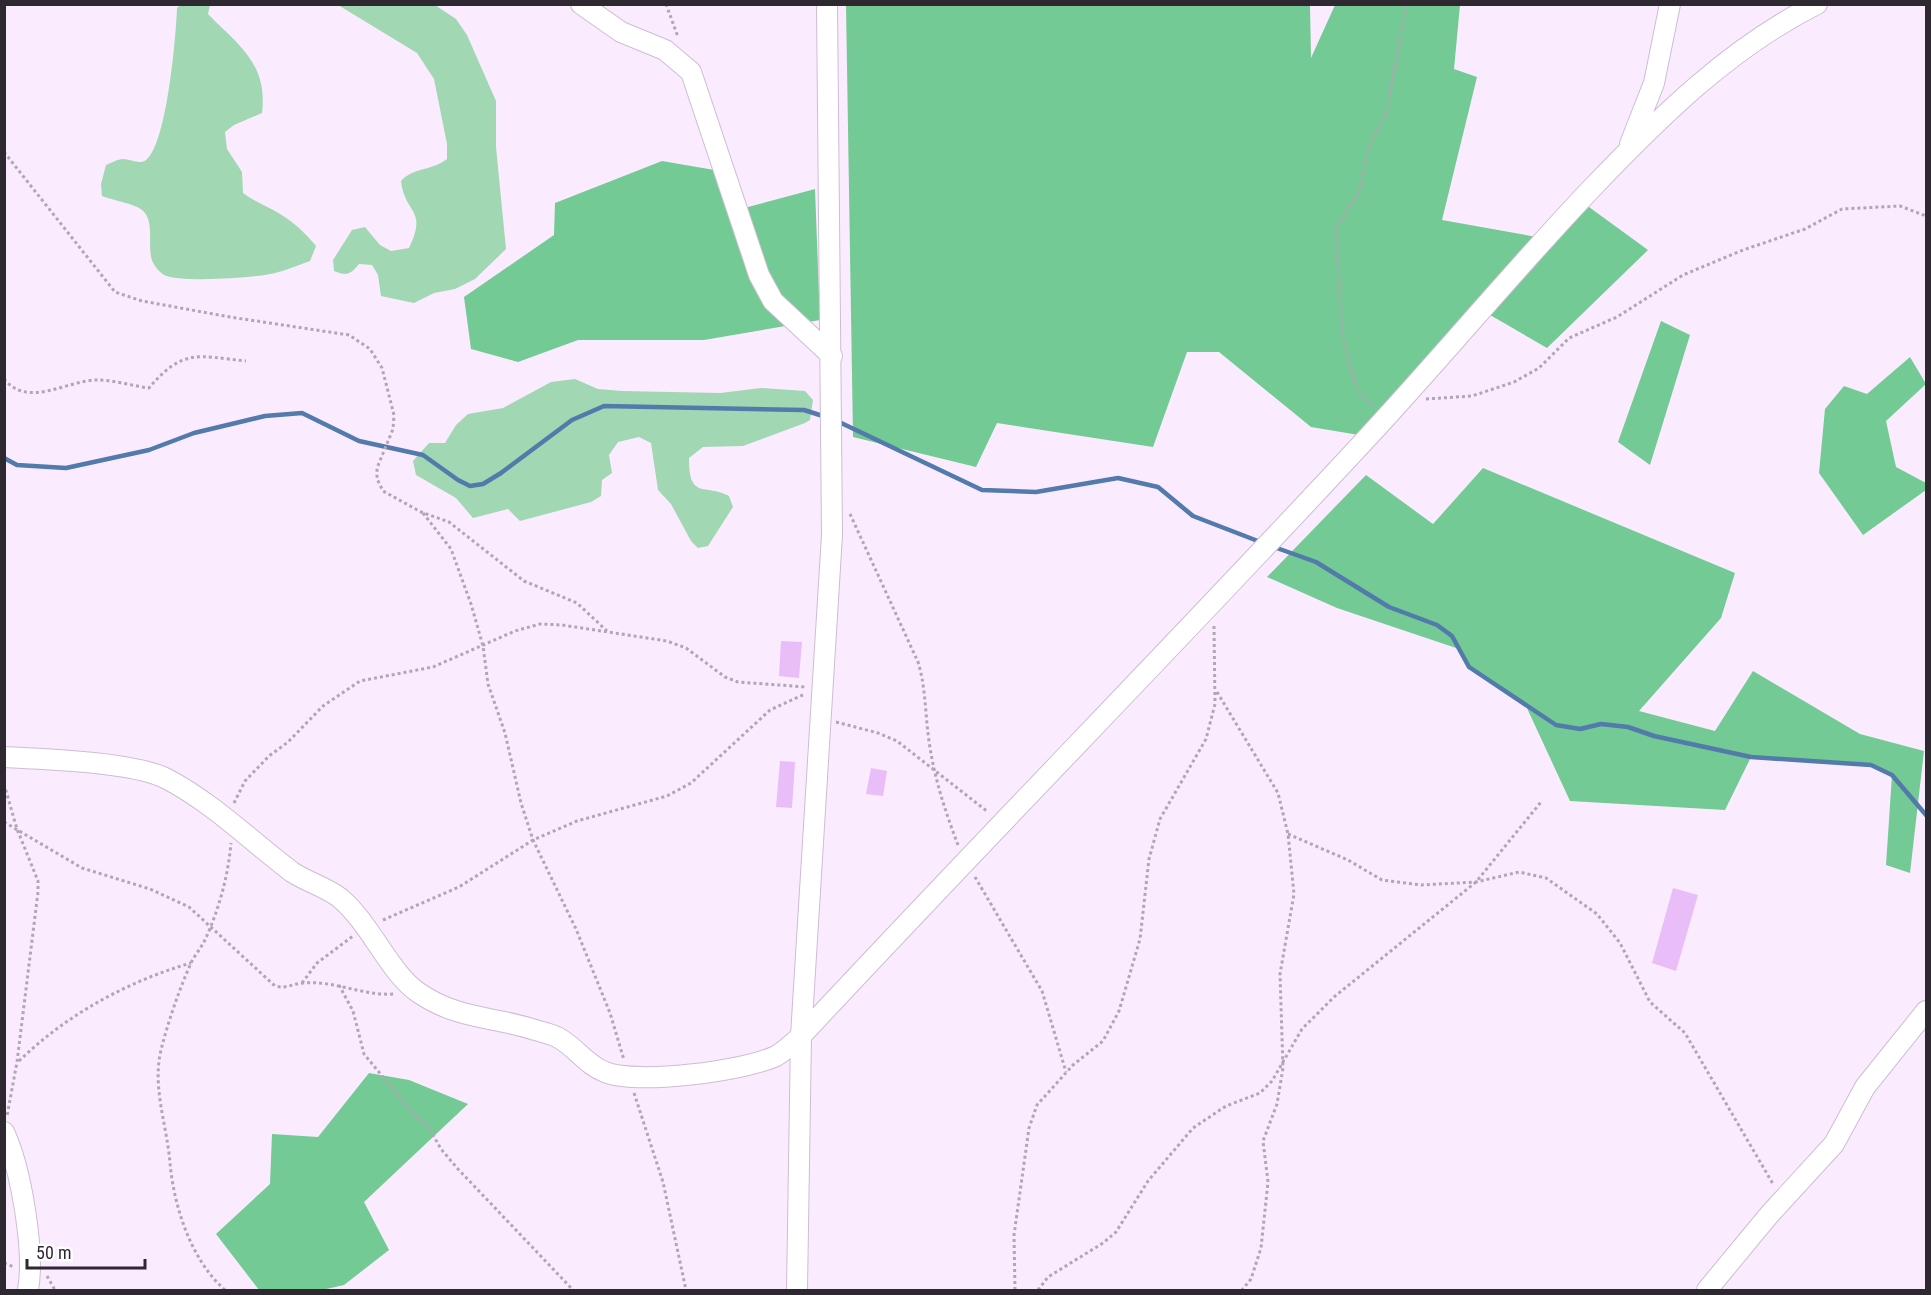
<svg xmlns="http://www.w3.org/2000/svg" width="1931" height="1295" font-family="'Roboto Condensed',sans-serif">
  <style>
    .green { fill: #a1d7b3 }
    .forest { fill: #73ca94 }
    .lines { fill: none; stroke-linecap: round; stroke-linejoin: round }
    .stream { stroke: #527aaa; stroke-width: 4.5 }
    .building { fill: #e9bdf8 }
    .minor-casing { stroke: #cdbdd2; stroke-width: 22 }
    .path { stroke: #b1a6b4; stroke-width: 3; stroke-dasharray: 3 3; stroke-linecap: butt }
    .minor { stroke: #fff; stroke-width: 20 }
  </style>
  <rect width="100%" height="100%" fill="#faecfe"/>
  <path class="green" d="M182 4 210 5 208 14C238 45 268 63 262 113L234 125 225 132 227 149 242 172 243 193C255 202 267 206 280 214 294 222 306 234 316 246L310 261C298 265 287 270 275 273 256 278 181 283 164 275 161 273 157 269 155 266 143 250 160 217 137 207 126 202 113 200 102 196L101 184 106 165C111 163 118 159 123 159 131 159 139 165 146 160 167 144 176 36 177 8Z
    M338 5H435L456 19 467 35 496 101V147L506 249 475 279 455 289 434 293 414 303 381 296 378 275 372 265 359 264C350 275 347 276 334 271L333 260 352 230 365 227 380 245 391 251 409 248C428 208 405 215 401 181 414 167 432 171 447 159V144L434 79 417 53Z
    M575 379 598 389 622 391 720 393 761 388 805 391 813 400 810 420 805 423 743 446 703 447 689 458C689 501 705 483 729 496L733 507 708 546 698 548 691 541 671 504 658 490 651 443 639 437 618 442 609 455 612 473 602 480 601 496 591 502 520 521 508 509 473 518 456 498 416 475 413 461 429 443H445L456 425 468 414 503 408 551 382Z"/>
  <path class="forest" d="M846 5H1310L1311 58 1335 5H1460L1454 69 1477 77 1442 220 1542 238 1578 199 1648 250 1547 348 1478 308 1365 436 1311 427 1219 352H1187L1153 447 997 423 976 467 853 437Z
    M662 161 726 172 737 210 815 189 820 320 704 340H578L518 362 471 349 464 297 554 235 555 203Z
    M1661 321 1690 335 1650 465 1618 442Z
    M1910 357 1926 384 1886 421 1896 467 1926 483V490L1863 535 1819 473 1825 409 1844 386 1867 394Z
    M1483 468 1735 573 1721 618 1639 711 1715 731 1753 671 1860 734 1924 751 1910 873 1886 865 1892 775 1871 765 1751 757 1725 810 1570 801 1526 706 1469 667 1459 649 1337 608 1267 577 1366 475 1433 524Z
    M369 1073 409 1080 468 1104 364 1202 389 1250 344 1285 322 1290H259L216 1234 270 1184 272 1134 318 1137Z"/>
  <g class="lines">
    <path class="stream" d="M837 421 982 490 1036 492 1118 478 1158 487 1193 516 1263 543
      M4 458 17 465 66 468 149 450 194 433 265 416 302 413 359 441 423 455 458 480 470 486 483 484 501 473 572 420 604 406 804 410 826 417
      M1274 547 1316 562 1389 607 1437 625 1452 636 1469 667 1556 725 1580 729 1601 724 1628 727 1654 736 1751 757 1871 765 1892 775 1926 815"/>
  </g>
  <path class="building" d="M781 641 802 642 799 678 779 676Z
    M780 761 795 762 792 808 776 807Z
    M871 768 887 771 883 796 866 794Z
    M1673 888 1698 895 1676 971 1652 963Z"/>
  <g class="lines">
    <defs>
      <path id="minor" d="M581 4 621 32 665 50 691 72 759 275 773 301 832 356
        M1630 144 1654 83 1670 4
        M4 757C44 759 135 762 167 779 213 803 251 841 292 872 307 882 326 887 340 898 371 924 390 974 419 993 459 1020 493 1016 535 1030 542 1032 551 1034 557 1037 575 1046 586 1065 605 1072 637 1085 744 1071 776 1056 785 1051 793 1043 801 1036 988 835 1181 639 1368 437 1444 355 1515 269 1592 188 1659 118 1729 48 1817 4
        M4 1132C21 1168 35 1251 28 1290
        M797 1290 801 1036 832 535 827 4
        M1707 1290 1769 1215 1834 1144 1865 1087 1926 1011"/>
    </defs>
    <use href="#minor" class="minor-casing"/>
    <path class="path" d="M666 4 678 37
      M4 152 115 292 142 301 230 317 349 335 370 349 382 368 394 415 393 429 377 468V479L383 491 421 512 449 522 524 581 577 603 607 631
      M4 379C29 409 66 380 98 380 114 380 133 386 149 388 183 348 197 356 246 361
      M1426 399 1472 396 1514 382 1539 368 1569 338 1617 317 1683 275 1743 250 1805 229 1842 209 1900 206 1926 216
      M1373 406 1359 392 1350 367 1342 331 1336 229 1360 190 1369 146 1386 113 1407 4
      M423 513 451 549 471 604 483 646 488 684 505 733 521 803 533 840 576 929 610 1013 624 1060
      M850 514 918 662C926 688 925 714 929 741 934 777 945 811 958 845
      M1217 692 1278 793 1288 834 1294 894 1280 974 1283 1068 1277 1104 1263 1141 1268 1182 1261 1248 1251 1279 1242 1290
      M836 722 878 733 897 741 988 812
      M4 784 17 829 38 881V892L17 1062 7 1116
      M234 803 245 781 269 756 288 742 323 706 360 681 433 667 515 631 540 624 562 625 667 641 686 648 725 677 738 682 806 687
      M4 822 82 868 150 889 189 907 275 986C286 989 292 984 303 983 334 980 362 996 394 994
      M1288 834 1348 860 1382 880 1421 885 1476 882 1519 872 1546 878 1597 914 1620 943 1650 1002 1685 1033 1773 1184
      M975 877 1042 991 1066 1072
      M383 920 459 887 533 840 577 821 667 796 691 783 770 710 805 694
      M302 983 317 963 353 936
      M339 985 353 1011 364 1054 416 1117 428 1126 441 1149 457 1168 573 1290
      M19 1061C66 1015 128 981 191 963
      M634 1093 663 1182 686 1290
      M4 1263 14 1267
      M47 1276 55 1290
      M225 1290C191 1260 174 1207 170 1163 167 1125 152 1088 161 1050 168 1022 179 990 191 963 195 955 201 948 205 940 219 909 228 877 231 843
      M1015 1290 1014 1235 1029 1128 1037 1105 1073 1065 1103 1041 1119 1011 1140 939 1149 859 1160 819 1206 739 1215 704 1214 626
      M1038 1290 1048 1277 1103 1243 1116 1232 1148 1181 1193 1128 1226 1106 1260 1093 1272 1081 1302 1029 1334 997 1476 882 1541 802"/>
    <use href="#minor" class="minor"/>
  </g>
  <rect width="1931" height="1295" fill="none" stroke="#2e2830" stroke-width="12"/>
  <path d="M27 1259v9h118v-9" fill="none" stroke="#2e2830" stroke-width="3"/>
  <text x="36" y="1259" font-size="18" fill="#2e2830" stroke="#ffffff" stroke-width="4.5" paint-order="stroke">50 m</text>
</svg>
